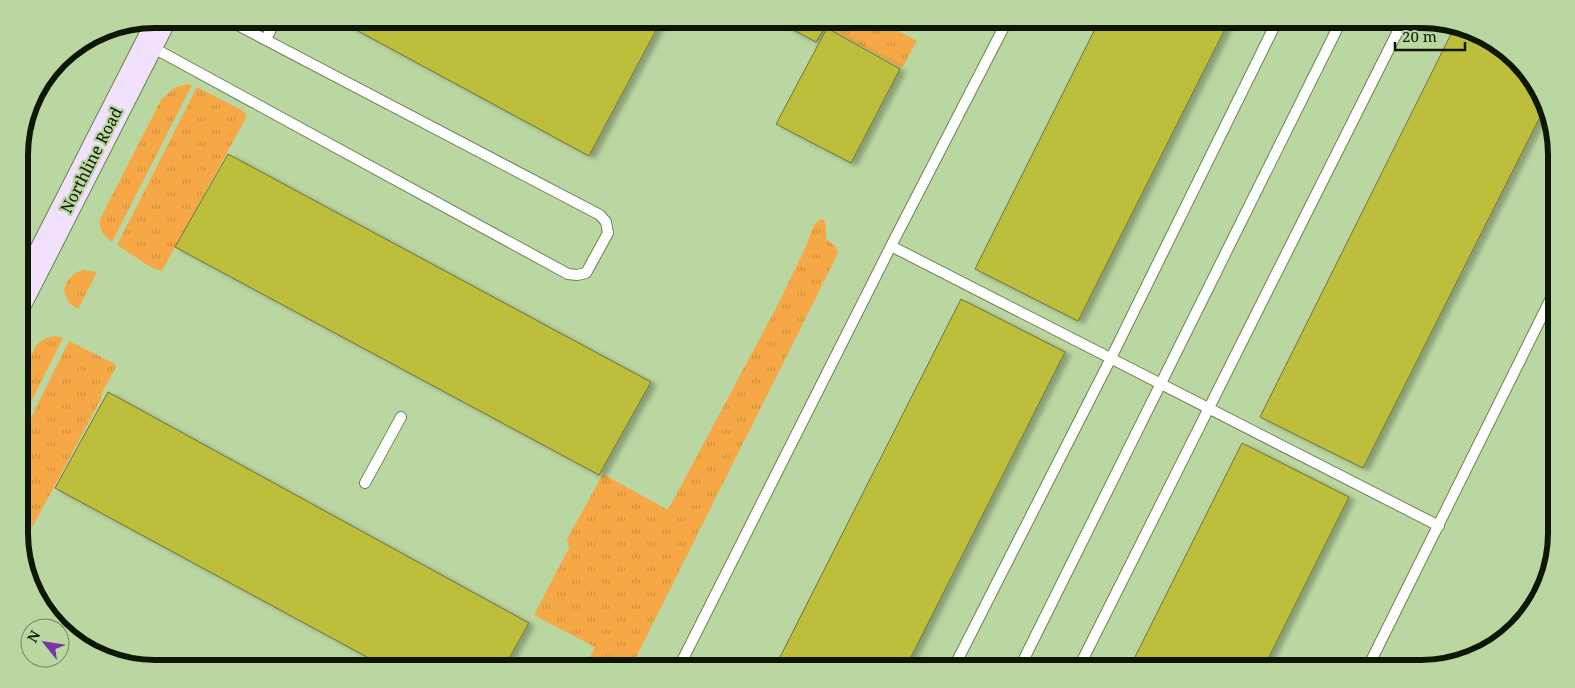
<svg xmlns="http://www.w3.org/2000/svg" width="1575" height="688" font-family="'Noto Serif',serif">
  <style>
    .grass { fill: url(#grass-tufts) }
    .building { fill: #bdbe3b; stroke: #71723a; filter: url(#shadow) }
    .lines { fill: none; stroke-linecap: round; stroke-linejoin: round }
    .service-casing { stroke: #6a8351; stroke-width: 12 }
    .secondary-casing { stroke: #6a8351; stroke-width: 30 }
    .service { stroke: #fff; stroke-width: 10 }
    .secondary { stroke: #f1e1fd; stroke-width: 28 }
    .labels { text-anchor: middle; stroke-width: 4.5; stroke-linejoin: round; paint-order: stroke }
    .street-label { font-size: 16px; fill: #0e1704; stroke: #bbd7a1 }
    .rim { fill: none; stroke: #0e1704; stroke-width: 6 }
  </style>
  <defs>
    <pattern id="grass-tufts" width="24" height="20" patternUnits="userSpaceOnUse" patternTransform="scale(1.25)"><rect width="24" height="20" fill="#f5a845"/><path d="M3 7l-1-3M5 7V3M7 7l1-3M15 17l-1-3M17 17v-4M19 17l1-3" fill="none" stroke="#d1903b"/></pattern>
    <filter id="shadow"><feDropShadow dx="5.5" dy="3" stdDeviation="2.5" flood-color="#0004"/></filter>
  </defs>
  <rect width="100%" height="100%" fill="#bbd7a1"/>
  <path class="grass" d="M813 19H875L917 41 902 68Z
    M187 84 192 85 112 242C103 236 99 229 100 219L161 100 174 88Z
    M197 87 243 111 246 114V118L162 271 152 268 117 245Z
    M820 219 824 220 826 227V239L835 246 838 253 630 669H584L595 647 534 615 569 548 567 539 603 474 668 510 775 310 803 253 814 225Z
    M83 270 97 272 78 309 68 302 64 290C67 279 72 273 83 270Z
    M56 336 63 338 20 424V378L36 345 44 339Z
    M69 341 115 364 116 367 102 393 101 399 33 526C28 528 25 529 20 526V440Z"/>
  <path class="building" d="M336 19H662L589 156Z
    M773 19H809L825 27 816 42Z
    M1100 19H1230L1078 321 975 269Z
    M1455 26 1472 29 1528 71 1544 109 1363 468 1260 417Z
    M827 28 900 69 851 163 776 124Z
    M228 154 651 382 599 475 175 247Z
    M961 299 1065 352 905 669H774Z
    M108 392 529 623 503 669H389L55 488Z
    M1242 443 1349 497 1263 669H1129Z"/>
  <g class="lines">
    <defs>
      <path id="service" d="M266 39 276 19
        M150 46 568 274 577 275 586 273 608 233 606 222 600 215 226 19
        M891 246 1439 526
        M365 483 401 417
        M678 669 891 246 1008 19
        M953 669 1111 358 1278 19
        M1019 669 1342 19
        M1078 669 1404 19
        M1367 669 1556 288"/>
      <path id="secondary" d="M19 300 162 19"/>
    </defs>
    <use href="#service" class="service-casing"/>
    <use href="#secondary" class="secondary-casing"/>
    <use href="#service" class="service"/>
    <use href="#secondary" class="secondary"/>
  </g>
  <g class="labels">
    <g class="street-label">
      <text transform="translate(91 160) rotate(-63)" y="6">Northline Road</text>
    </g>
  </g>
  <path d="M0 0H1575V688H0ZM155 28H1421A127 127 0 0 1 1548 155V533A127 127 0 0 1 1421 660H155A127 127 0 0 1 28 533V155A127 127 0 0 1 155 28Z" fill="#bbd7a1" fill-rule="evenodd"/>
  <path class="rim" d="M155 28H1421A127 127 0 0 1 1548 155V533A127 127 0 0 1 1421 660H155A127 127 0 0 1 28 533V155A127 127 0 0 1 155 28Z"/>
  <g transform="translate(45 643) rotate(300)"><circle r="24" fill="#bbd7a1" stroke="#768a62"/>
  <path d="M0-4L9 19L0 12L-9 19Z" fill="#7b34a6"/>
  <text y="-8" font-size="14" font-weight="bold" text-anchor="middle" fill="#0e1704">N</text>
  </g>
  <path d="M1395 42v8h70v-8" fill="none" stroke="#0e1704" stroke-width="2.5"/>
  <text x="1402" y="42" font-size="15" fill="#0e1704" stroke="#bbd7a1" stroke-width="4" paint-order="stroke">20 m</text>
</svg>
